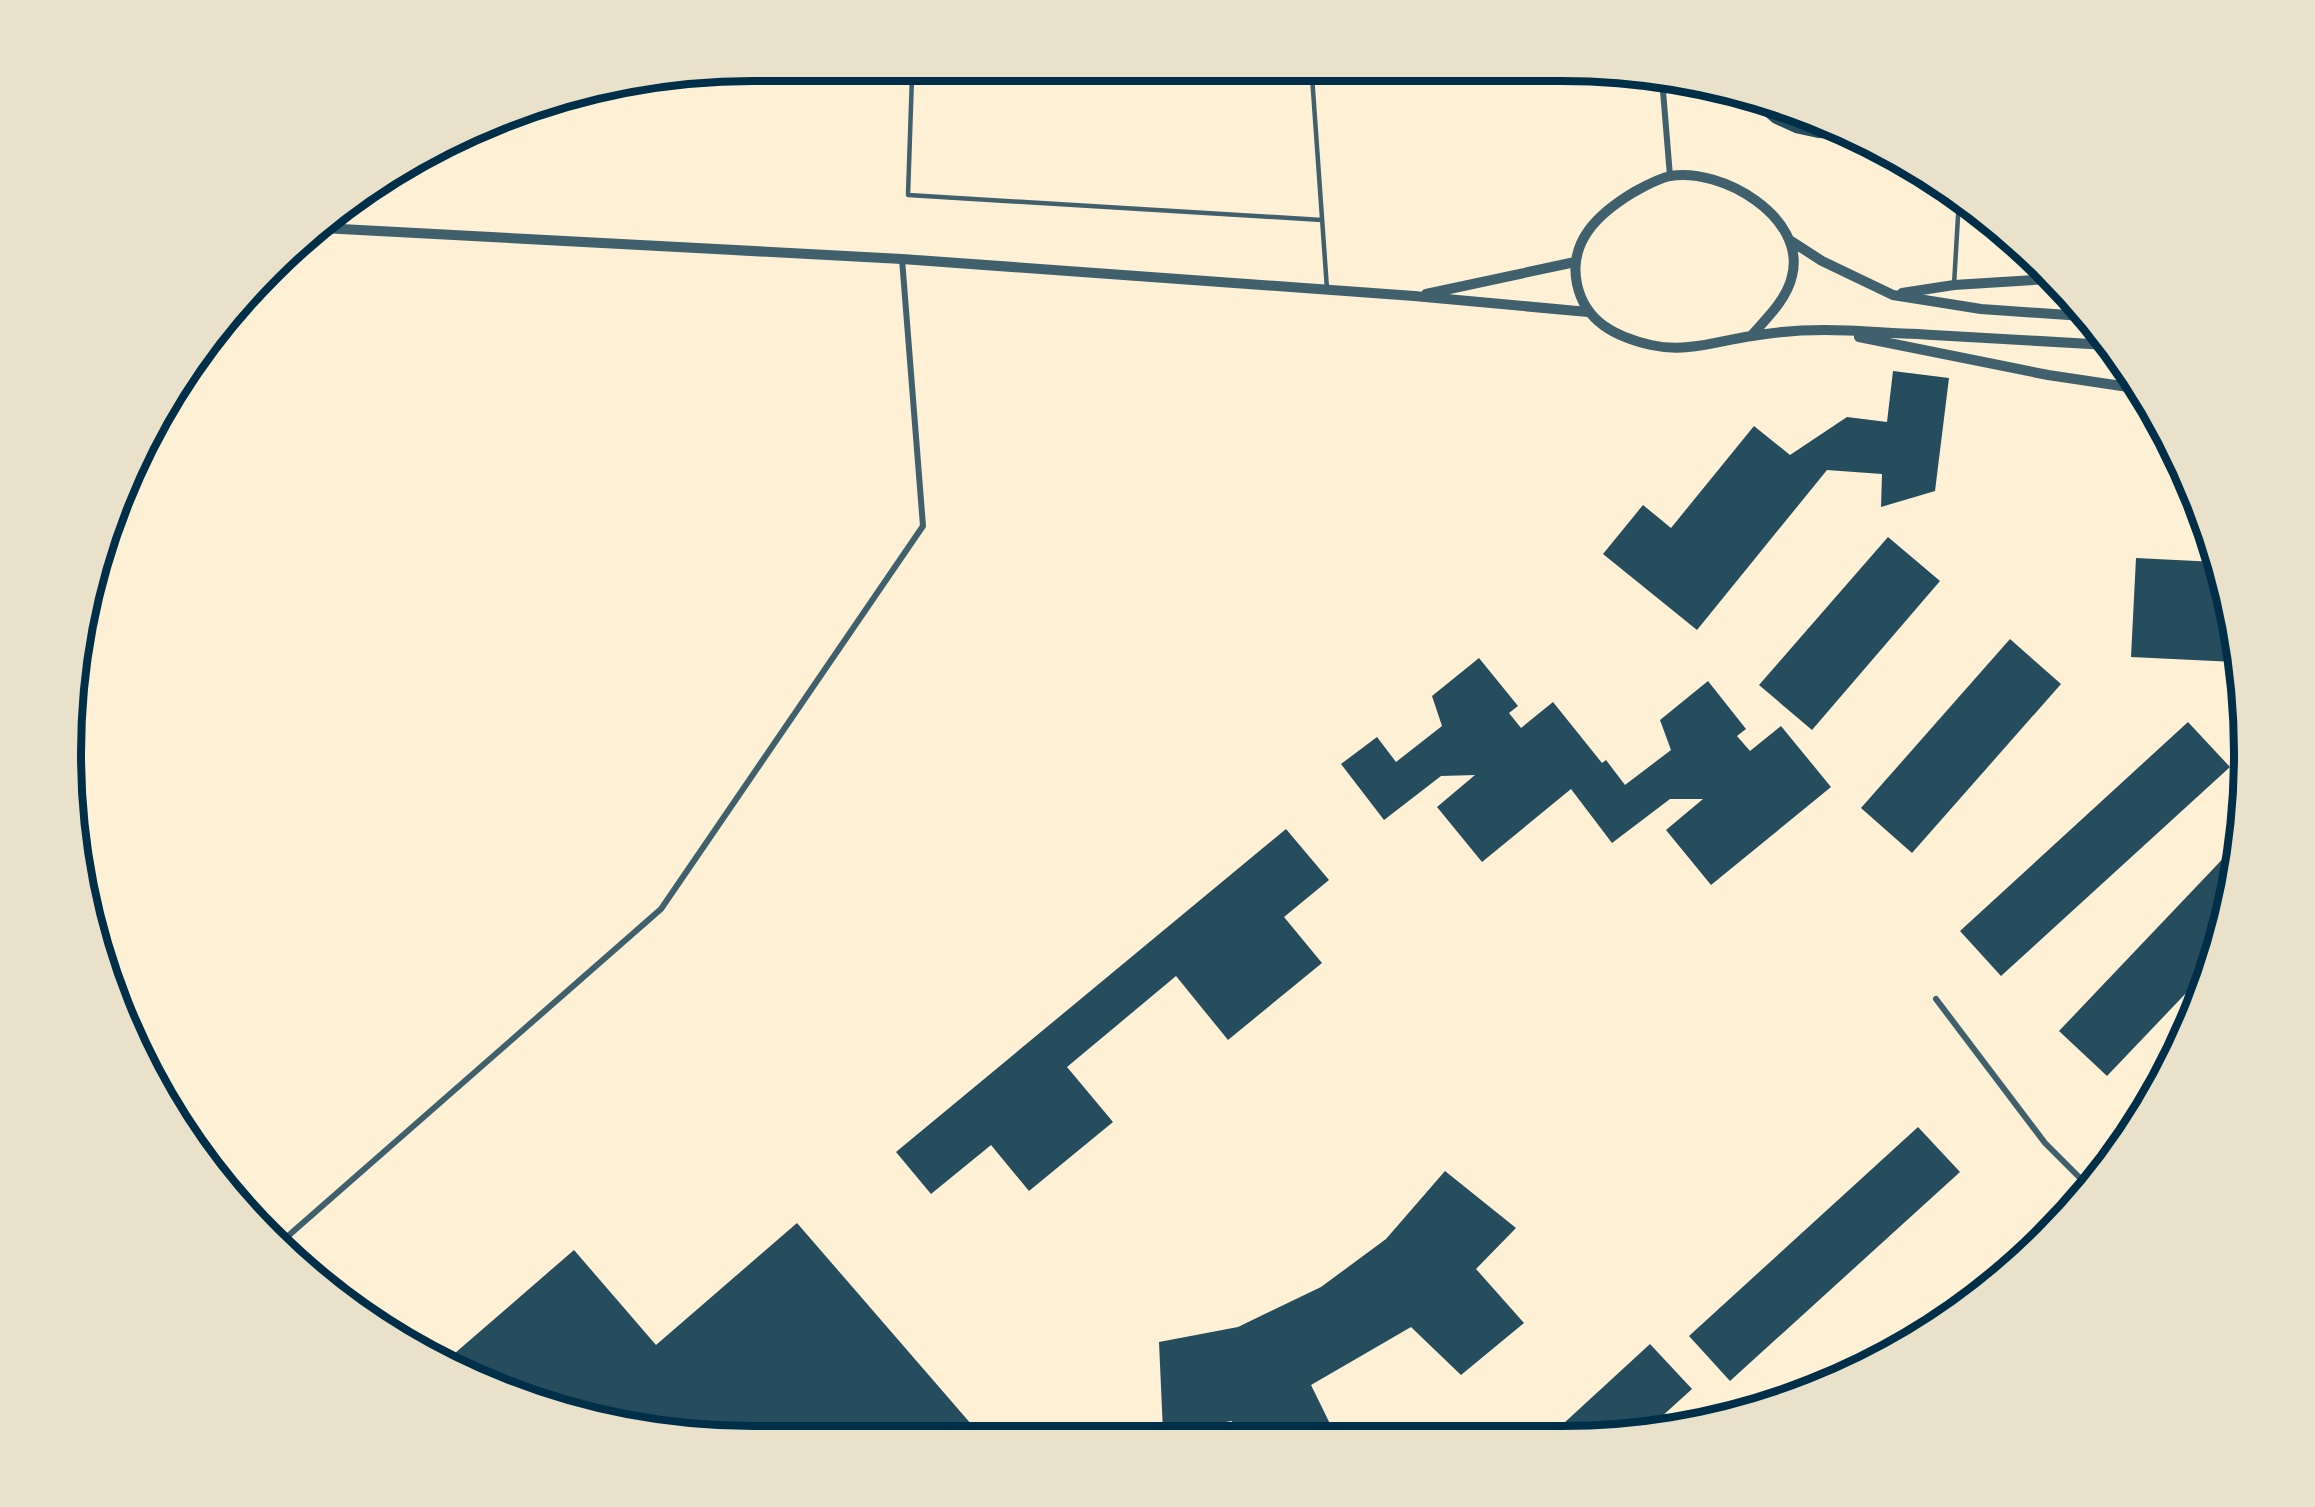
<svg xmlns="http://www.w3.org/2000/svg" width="2315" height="1507" font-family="'Fira Sans Condensed',sans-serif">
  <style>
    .building { fill: #264d5e }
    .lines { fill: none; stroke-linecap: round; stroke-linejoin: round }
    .service { stroke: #3f606c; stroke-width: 4.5 }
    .minor { stroke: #3f606c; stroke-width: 6 }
    .tertiary { stroke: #3f606c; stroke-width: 10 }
    .rim { fill: none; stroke: #003049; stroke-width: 8 }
  </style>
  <rect width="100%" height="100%" fill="#fdf0d5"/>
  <path class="building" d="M1748 102 1823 123 1856 140 1818 138 1795 133 1773 123Z
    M1893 371 1949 378 1935 491 1881 507 1882 474 1827 470 1697 630 1603 554 1643 505 1671 528 1754 426 1790 455 1847 417 1887 422Z
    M1888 537 1940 581 1812 730 1759 685Z
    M2136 558 2216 562 2221 576 2235 662 2131 657Z
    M2010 639 2061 684 1912 853 1861 808Z
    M1479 658 1518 706 1509 713 1521 728 1553 702 1602 763 1606 760 1625 785 1671 750 1660 720 1708 681 1746 729 1737 736 1750 751 1781 726 1831 787 1711 885 1666 830 1703 799H1670L1612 843 1571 789 1482 862 1437 807 1475 775 1441 776 1384 820 1341 764 1377 737 1396 762 1442 726 1432 696Z
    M2188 722 2230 767 2001 976 1960 931Z
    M1286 829 1329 880 1284 917 1322 963 1228 1040 1176 976 1067 1067 1113 1122 1029 1191 991 1145 931 1194 896 1152Z
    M2234 847 2237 849 2209 969 2107 1076 2059 1031Z
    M1918 1127 1960 1172 1730 1381 1689 1336Z
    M1445 1171 1516 1228 1476 1269 1524 1323 1461 1375 1411 1327 1311 1385 1335 1434 1234 1433 1232 1421 1163 1432 1159 1342 1238 1327 1321 1287 1386 1239Z
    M797 1223 978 1432 665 1431 492 1384 447 1360 574 1250 656 1345Z
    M1650 1344 1692 1389 1649 1428 1606 1435H1551Z"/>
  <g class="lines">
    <path class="service" d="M912 76 908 195 1322 220
      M1312 76 1327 289
      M1954 285 1959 199"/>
    <path class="minor" d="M1662 79 1670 176
      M1936 999 2045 1143 2088 1186
      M280 1243 661 909 923 526 902 259"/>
    <path class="tertiary" d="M322 228 902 259 1414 296 1588 312
      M1791 241 1822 261 1893 295 1981 309 2083 316
      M1902 293 1954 285 2048 279
      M1426 294 1575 262
      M1751 336C1767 318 1787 299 1792 276 1807 217 1721 167 1670 176 1657 179 1645 186 1634 192 1599 213 1568 241 1577 284 1585 322 1616 337 1651 345 1687 353 1717 341 1752 336 1775 332 1801 330 1825 330 1856 330 1887 333 1918 334 1981 338 2044 341 2108 345
      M1859 337 2048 375 2135 388"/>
  </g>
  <path d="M0 0H2315V1507H0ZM753 81H1562A672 672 0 0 1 2234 753V754A672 672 0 0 1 1562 1426H753A672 672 0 0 1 81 754V753A672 672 0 0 1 753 81Z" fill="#e9e1ca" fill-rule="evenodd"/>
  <path class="rim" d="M753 81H1562A672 672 0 0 1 2234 753V754A672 672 0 0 1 1562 1426H753A672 672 0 0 1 81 754V753A672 672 0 0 1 753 81Z"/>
</svg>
